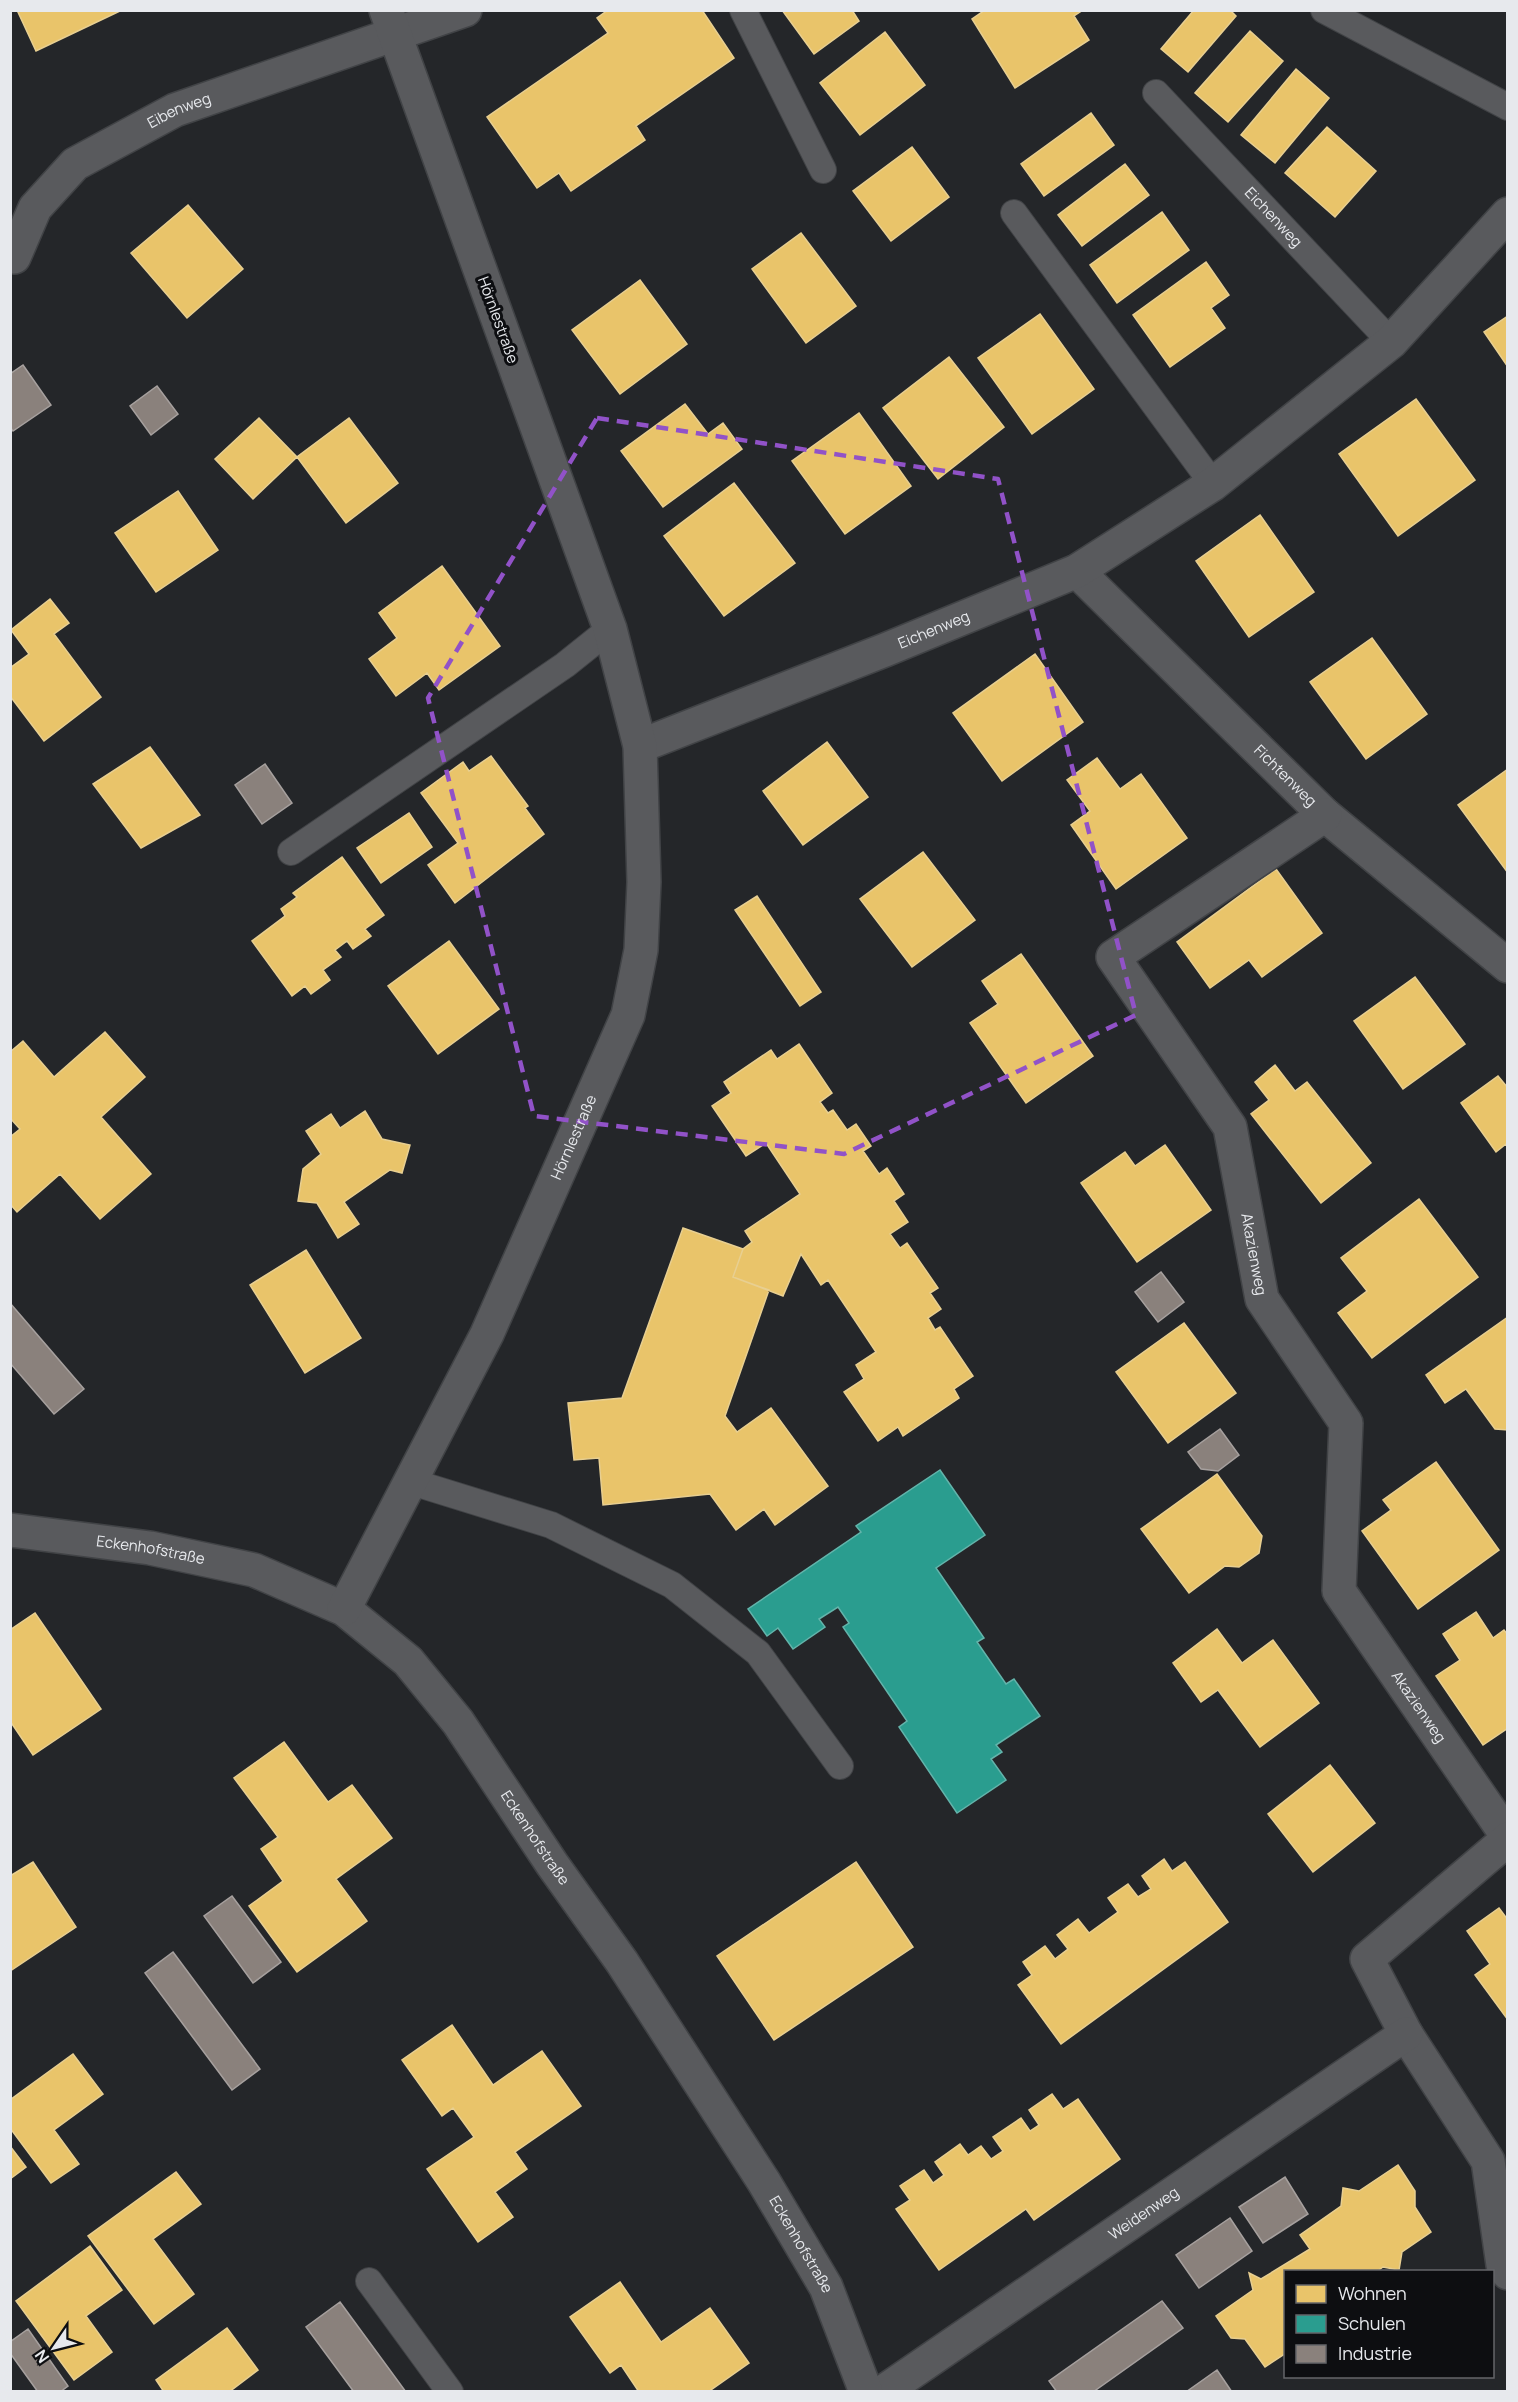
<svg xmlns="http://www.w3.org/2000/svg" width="1518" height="2402" font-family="Manrope,sans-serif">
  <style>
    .homes { fill: #e9c46a; stroke: #e8cf91; stroke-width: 1.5 }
    .schools { fill: #2a9d8f; stroke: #63b4ab; stroke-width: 1.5 }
    .industry { fill: #8a817c; stroke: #a6a09e; stroke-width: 1.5 }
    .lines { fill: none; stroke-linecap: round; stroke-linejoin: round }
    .service-casing { stroke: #414346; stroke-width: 28 }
    .minor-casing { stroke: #414346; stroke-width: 36 }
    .tertiary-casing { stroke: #414346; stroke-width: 36 }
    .service { stroke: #595a5d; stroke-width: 26 }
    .minor { stroke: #595a5d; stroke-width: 33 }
    .tertiary { stroke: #595a5d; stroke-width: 33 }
    .marked { fill: none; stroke: #9152c8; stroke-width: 4.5; stroke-dasharray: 12 8; stroke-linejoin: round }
    .labels { text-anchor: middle; stroke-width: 6; stroke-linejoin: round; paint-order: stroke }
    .street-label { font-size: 15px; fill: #e7e9ed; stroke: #0d0e11 }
  </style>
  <rect width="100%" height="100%" fill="#242629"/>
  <path class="homes" d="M17 10H122L36 51Z
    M608 10H702L734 58 636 126 645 140 571 191 559 173 537 188 487 117 608 33 597 18Z
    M782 10H852L859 21 814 54Z
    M985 10H1083L1074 16 1089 40 1015 88 972 19Z
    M1194 10H1230L1236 16 1188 72 1161 49Z
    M1250 31 1283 61 1228 122 1195 93Z
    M885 32 925 85 860 135 820 83Z
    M1296 69 1329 98 1275 163 1241 135Z
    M1091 113 1114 145 1044 196 1021 164Z
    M1327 127 1376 171 1335 217 1285 173Z
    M912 147 949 197 891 241 853 191Z
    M1125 164 1149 195 1082 246 1058 215Z
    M188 205 243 269 187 318 131 253Z
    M1162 212 1189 250 1117 303 1090 265Z
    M801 233 856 306 806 343 752 269Z
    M1206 262 1229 295 1211 308 1225 328 1170 367 1133 315Z
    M640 280 687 344 620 394 572 330Z
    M1040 314 1094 389 1032 434 978 358Z
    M1508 316V367L1484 332Z
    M949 357 1004 427 938 479 883 408Z
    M1416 399 1475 480 1398 536 1339 454Z
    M685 404 708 434 723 423 742 449 663 507 621 451Z
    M859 413 911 486 845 534 792 461Z
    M259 418 297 457 253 499 215 459Z
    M349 418 398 483 346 523 297 457Z
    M734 483 795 563 724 616 664 536Z
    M178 491 218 550 156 592 115 533Z
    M1260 515 1314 592 1249 637 1196 561Z
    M442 566 500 646 439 690 427 673 396 696 369 659 397 638 379 613Z
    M50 599 69 623 54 634 101 697 44 741 10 696V668L29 654 11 630Z
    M1372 638 1427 714 1366 759 1310 682Z
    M1035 654 1083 722 1002 781 953 713Z
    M827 742 868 797 803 845 763 791Z
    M150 747 200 815 141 848 93 784Z
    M491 756 528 806 525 808 544 834 455 903 428 865 458 843 421 793 463 762 469 771Z
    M1097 758 1120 789 1141 774 1187 838 1116 889 1071 825 1090 811 1067 780Z
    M1508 769V873L1458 805Z
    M409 813 432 847 381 883 357 848Z
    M923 852 975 920 912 967 860 899Z
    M342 857 384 915 365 929 371 936 353 949 347 941 335 950 341 957 323 970 330 980 311 994 305 986 292 996 252 941 285 916 281 909 297 897 293 893Z
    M1276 869 1322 933 1262 977 1249 960 1210 988 1177 942Z
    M757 896 821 992 800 1006 735 910Z
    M449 941 499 1009 438 1054 388 986Z
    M1021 954 1093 1056 1026 1103 970 1023 998 1004 982 981Z
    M1415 977 1465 1044 1403 1089 1354 1021Z
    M105 1032 145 1077 101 1117 151 1174 100 1219 60 1174 17 1212 10 1204V1137L20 1129 10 1118V1052L23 1041 54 1077Z
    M799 1044 832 1093 820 1102 828 1113 833 1110 847 1130 856 1124 871 1146 863 1151 879 1174 887 1168 904 1194 894 1201 908 1222 890 1234 900 1248 907 1243 938 1288 930 1293 941 1309 928 1318 935 1330 940 1327 973 1376 954 1389 959 1398 903 1436 898 1427 878 1441 844 1392 864 1379 856 1365 876 1352 828 1280 821 1285 801 1254 783 1296 733 1277 743 1249 752 1242 745 1231 800 1194 766 1143 746 1156 712 1106 731 1093 724 1082 771 1050 777 1059Z
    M1275 1065 1295 1091 1307 1082 1371 1163 1321 1203 1251 1114 1269 1100 1255 1082Z
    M1498 1076 1508 1088V1147L1506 1144 1496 1152 1461 1103Z
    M365 1111 382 1139 410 1145 402 1173 390 1170 344 1202 359 1224 338 1238 317 1203 298 1201 303 1169 321 1154 306 1131 331 1114 340 1128Z
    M1165 1145 1211 1210 1137 1262 1081 1183 1125 1152 1135 1166Z
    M1419 1199 1478 1277 1372 1358 1338 1313 1367 1291 1341 1258Z
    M683 1228 743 1249 733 1277 769 1290 725 1416 737 1432 771 1408 828 1486 775 1525 764 1509 736 1530 710 1494 603 1505 599 1458 574 1460 568 1403 622 1398Z
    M306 1250 361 1338 305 1373 250 1285Z
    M1508 1317V1430L1495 1429 1466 1389 1445 1403 1426 1375Z
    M1184 1323 1236 1393 1168 1443 1116 1372Z
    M1436 1462 1499 1550 1418 1609 1362 1531 1391 1510 1383 1500Z
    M1217 1474 1262 1536 1259 1553 1239 1567 1225 1566 1189 1593 1141 1529Z
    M1476 1612 1493 1638 1504 1630 1508 1635V1728L1483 1745 1436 1676 1460 1660 1443 1634Z
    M35 1613 101 1709 33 1755 10 1721V1630Z
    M1217 1629 1242 1663 1273 1640 1319 1703 1260 1747 1218 1690 1201 1702 1173 1663Z
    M284 1742 328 1802 352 1785 392 1838 336 1879 367 1921 297 1972 249 1906 283 1881 261 1849 278 1837 234 1778Z
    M1330 1765 1375 1823 1313 1872 1268 1814Z
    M1164 1859 1172 1871 1185 1862 1228 1922 1061 2044 1018 1985 1032 1975 1023 1962 1045 1946 1055 1959 1068 1949 1057 1935 1078 1919 1089 1933 1118 1912 1108 1898 1128 1884 1138 1897 1151 1889 1142 1876Z
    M33 1862 76 1927 10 1971V1876Z
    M856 1862 913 1947 774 2040 717 1956Z
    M1499 1908 1508 1920V2020L1475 1975 1490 1964 1467 1931Z
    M452 2025 493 2085 542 2051 581 2106 515 2152 527 2169 495 2192 513 2217 478 2242 427 2169 474 2137 453 2108 442 2116 402 2060Z
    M73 2054 103 2094 54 2130 79 2164 51 2183 10 2128V2100Z
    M1052 2094 1063 2109 1078 2099 1120 2159 1034 2220 1026 2209 939 2270 896 2209 910 2200 900 2186 924 2170 933 2183 944 2175 935 2162 960 2144 968 2155 981 2146 991 2159 1003 2151 993 2137 1021 2118 1030 2131 1039 2125 1029 2110Z
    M10 2146 26 2167 10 2179Z
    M1398 2165 1415 2191V2207L1431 2232 1402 2252 1399 2270 1383 2267 1376 2272H1286V2353L1265 2367 1245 2339 1231 2338 1216 2316 1253 2290 1249 2273 1261 2279 1310 2249 1300 2235 1341 2206 1343 2188 1359 2191Z
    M176 2172 201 2204 153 2239 194 2294 154 2324 88 2236Z
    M90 2246 122 2290 86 2316 112 2352 74 2380 16 2301Z
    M620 2282 661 2342 710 2308 749 2363 708 2392H639L621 2365 610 2373 570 2317Z
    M227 2328 258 2370 229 2392H164L156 2380Z"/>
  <path class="schools" d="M940 1470 985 1535 936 1568 984 1638 977 1642 1006 1684 1014 1679 1040 1716 996 1745 1002 1752 991 1759 1006 1780 957 1813 899 1727 907 1721 843 1627 849 1623 838 1607 819 1619 825 1627 793 1649 778 1628 767 1636 748 1609 861 1532 856 1526Z"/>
  <path class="industry" d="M23 365 51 405 13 431 10 427V374Z
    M157 386 178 414 151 435 130 406Z
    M265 764 292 803 262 824 235 785Z
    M1161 1272 1184 1302 1158 1322 1135 1292Z
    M10 1303 84 1389 54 1414 10 1363Z
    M1220 1429 1239 1455 1218 1471 1201 1469 1188 1452Z
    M232 1896 281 1962 253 1983 204 1916Z
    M173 1952 260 2069 232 2090 145 1973Z
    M1285 2177 1308 2214 1263 2243 1239 2207Z
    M1230 2218 1252 2251 1199 2288 1176 2255Z
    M1162 2301 1183 2328 1093 2392H1057L1049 2381Z
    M340 2302 406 2392H354L306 2327Z
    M28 2329 68 2386 60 2392H38L10 2353V2342Z
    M1217 2370 1232 2392H1186Z"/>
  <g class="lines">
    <defs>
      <g id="service">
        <path d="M743 10 823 170"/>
        <path d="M1324 10 1508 107"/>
        <path id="s1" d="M1156 93 1391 342"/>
        <path d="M1014 213 1213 484"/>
        <path d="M291 852 565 665 610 629"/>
        <path d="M412 1482 551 1525 672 1585 758 1653 840 1766"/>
        <path d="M369 2281 450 2392"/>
      </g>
      <g id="minor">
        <path id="s2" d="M14 257 35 208 75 164 175 110 465 10"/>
        <path id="s3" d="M1077 571 1325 815 1508 966"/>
        <path id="s4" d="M640 746 885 650 1077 571 1213 484 1391 342 1508 214"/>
        <path id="s5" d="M1325 815 1113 957 1230 1127 1262 1299 1346 1423 1339 1591 1508 1837"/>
        <path d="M1508 1839 1367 1959 1406 2034 1488 2161 1503 2265 1508 2273"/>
        <path id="s6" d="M883 2392 1406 2034"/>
      </g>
      <g id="tertiary">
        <path id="s7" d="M10 1530 150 1548 254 1570 344 1609 408 1661 458 1722 552 1864 622 1962 764 2182 826 2287 866 2392"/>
        <path id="s8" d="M344 1609 487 1334 628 1015 641 950 644 882 640 746 610 629 386 10"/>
      </g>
    </defs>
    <use href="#service" class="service-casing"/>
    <use href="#minor" class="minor-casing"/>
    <use href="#tertiary" class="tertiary-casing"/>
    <use href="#service" class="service"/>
    <use href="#minor" class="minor"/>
    <use href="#tertiary" class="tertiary"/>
  </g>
  <path class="marked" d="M597 418 998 479 1136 1015 844 1154 534 1116 428 698Z"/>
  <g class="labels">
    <g class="street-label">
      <text dy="5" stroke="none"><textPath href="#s2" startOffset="230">Eibenweg</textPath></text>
      <text dy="5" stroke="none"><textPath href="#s1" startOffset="171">Eichenweg</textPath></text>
      <text transform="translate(498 320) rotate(70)" y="5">Hörnlestraße</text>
      <text dy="5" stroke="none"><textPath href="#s4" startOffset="316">Eichenweg</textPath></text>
      <text dy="5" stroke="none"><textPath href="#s3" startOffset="292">Fichtenweg</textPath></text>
      <text dy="5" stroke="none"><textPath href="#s8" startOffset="525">Hörnlestraße</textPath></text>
      <text dy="5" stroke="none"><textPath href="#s5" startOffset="591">Akazienweg</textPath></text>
      <text dy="5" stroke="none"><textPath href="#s7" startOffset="142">Eckenhofstraße</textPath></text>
      <text dy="5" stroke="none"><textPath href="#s5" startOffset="1095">Akazienweg</textPath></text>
      <text dy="5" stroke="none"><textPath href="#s7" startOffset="646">Eckenhofstraße</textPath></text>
      <text dy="5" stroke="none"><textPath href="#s6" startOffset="316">Weidenweg</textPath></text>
      <text dy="5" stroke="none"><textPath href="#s7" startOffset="1132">Eckenhofstraße</textPath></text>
    </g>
  </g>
  <rect width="1518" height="2402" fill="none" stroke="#e7e9ed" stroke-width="24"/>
  <rect x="1284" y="2270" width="210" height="108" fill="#0d0e11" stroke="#646669" stroke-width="1.5"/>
  <rect x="1296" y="2285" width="30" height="18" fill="#e9c46a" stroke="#646669" stroke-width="1.5"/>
  <text x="1338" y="2300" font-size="18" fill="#e7e9ed">Wohnen</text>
  <rect x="1296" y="2315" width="30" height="18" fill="#2a9d8f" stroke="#646669" stroke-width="1.5"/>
  <text x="1338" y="2330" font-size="18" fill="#e7e9ed">Schulen</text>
  <rect x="1296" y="2345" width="30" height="18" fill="#8a817c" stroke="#646669" stroke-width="1.5"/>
  <text x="1338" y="2360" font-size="18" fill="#e7e9ed">Industrie</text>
  <g transform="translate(54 2348) rotate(235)" stroke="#0d0e11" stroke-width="4.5" paint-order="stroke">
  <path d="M0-4.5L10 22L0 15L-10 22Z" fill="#e7e9ed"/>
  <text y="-9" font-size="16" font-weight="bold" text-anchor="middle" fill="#e7e9ed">N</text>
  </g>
</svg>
